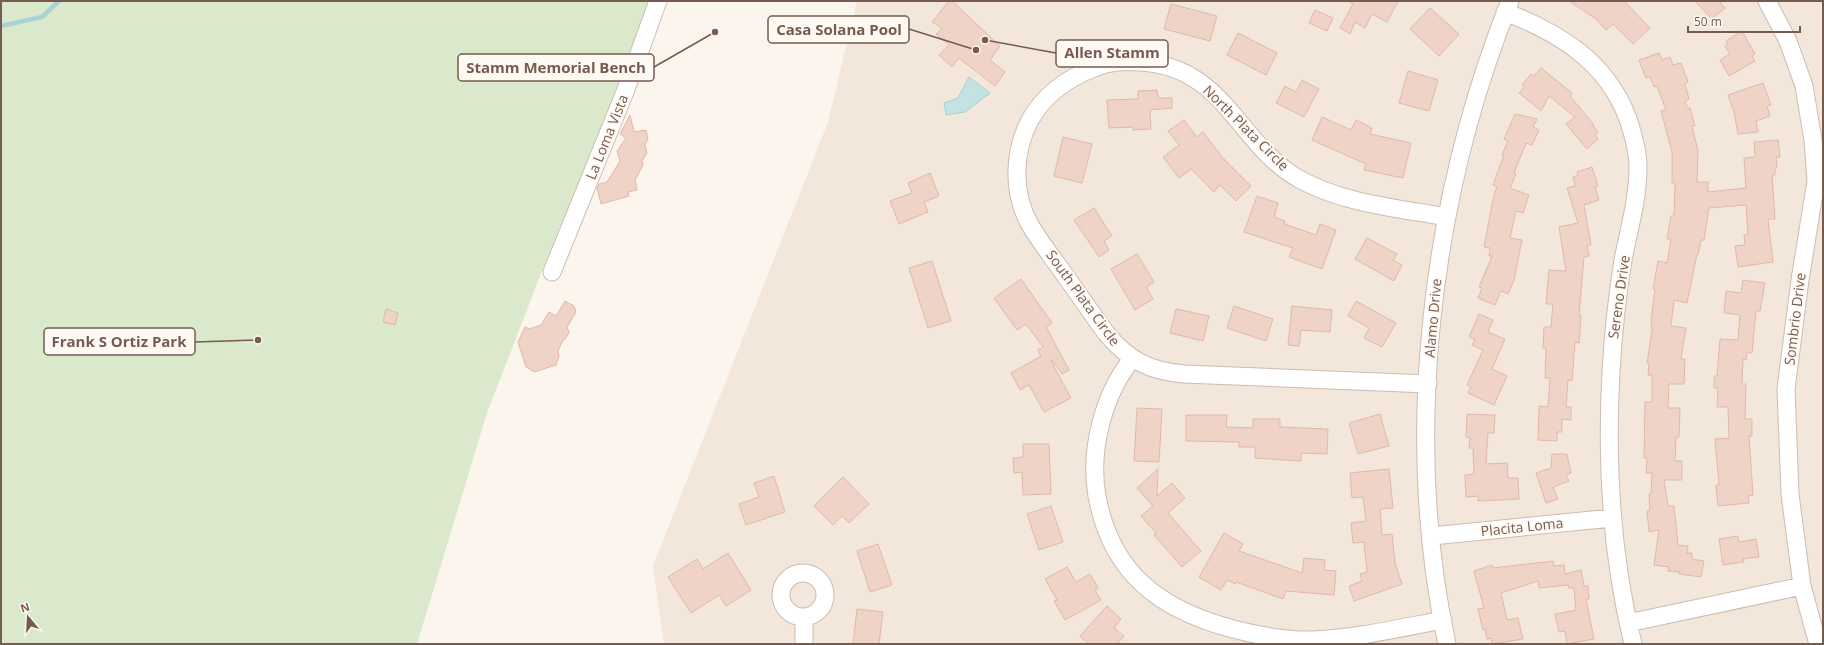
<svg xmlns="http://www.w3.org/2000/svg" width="1824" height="645" font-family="'Open Sans',sans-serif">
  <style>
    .residential { fill: #f3e6db }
    .green { fill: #dae9cb }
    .water { fill: #c2e2e4; stroke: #a9d2d5 }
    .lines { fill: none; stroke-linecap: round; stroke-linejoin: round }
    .stream { stroke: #a9d2d5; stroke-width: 4.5 }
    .building { fill: #efd3c6; stroke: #e0b9a8 }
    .street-casing { stroke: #cdbcb2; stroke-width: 19 }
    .street { stroke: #fff; stroke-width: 17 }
    .labels { text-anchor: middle; stroke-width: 4; stroke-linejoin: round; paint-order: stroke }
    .street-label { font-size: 14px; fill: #765b50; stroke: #fef9f3 }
    .leader { fill: none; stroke: #765b50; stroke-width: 1.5 }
    .callout-dot { fill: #765b50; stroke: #fef9f3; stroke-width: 1.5 }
    .callout { fill: #fef9f3; stroke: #765b50; stroke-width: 1.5 }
    .callout-label { font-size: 15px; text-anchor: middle; font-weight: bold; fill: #765b50 }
  </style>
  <rect width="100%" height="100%" fill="#fbf5ed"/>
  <path class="residential" d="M857 1H1823V644H664L653 566 828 122Z"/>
  <path class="green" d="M1 1H657L543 268 487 413 417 644H1Z"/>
  <path class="water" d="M969 77 990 93 965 112 946 115 944 103 958 98Z"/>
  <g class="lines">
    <path class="stream" d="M1 26 42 17 59 1"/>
  </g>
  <path class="building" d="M949 1H952L1000 46 990 60 1005 72 995 86 959 58 952 67 939 55 949 45 936 34 942 28 932 22Z
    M1348 1H1398L1387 22 1372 14 1365 28 1355 22 1350 34 1340 28 1353 4Z
    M1569 1H1624L1650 28 1633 44 1613 24 1606 30 1596 19Z
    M1695 1H1719L1725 8 1712 19Z
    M1171 4 1217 16 1210 41 1164 29Z
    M1430 8 1459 34 1439 56 1410 29Z
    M1315 10 1333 18 1327 31 1309 23Z
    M1742 31 1755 54 1752 56 1755 61 1729 76 1720 60 1730 54 1725 46 1728 44 1726 41Z
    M1238 33 1277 53 1266 75 1227 55Z
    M1659 53 1662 60 1670 57 1673 65 1681 63 1688 82 1685 84 1689 99 1685 102 1688 108H1690L1695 126H1692L1698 151 1697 182H1708V192L1746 188 1744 158 1755 157 1754 142 1778 140 1780 157H1776L1777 168H1775V175H1772L1775 219H1768L1773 262 1738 267 1735 246 1745 245 1744 235 1748 234 1746 205 1709 208 1704 240H1701L1698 255 1697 254 1687 303 1674 300 1671 326 1686 328 1681 359H1685L1684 384H1669L1668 408H1680L1679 437H1676L1675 461H1682V480H1664L1668 506H1674L1678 545 1688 546 1687 553H1692V559L1704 561 1701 577 1679 574 1680 572 1668 571 1669 567 1654 565 1659 530 1649 532 1647 511 1650 510 1649 494H1651L1652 473H1646L1647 458H1644L1645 402H1652V375H1648L1649 363H1647L1652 330 1651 321 1655 289H1653L1658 261 1667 263 1671 239H1667L1671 216H1674L1675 183H1672V152L1661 111 1666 110 1657 86 1654 87 1650 77 1646 78 1639 60Z
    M1541 68 1572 93 1570 96 1594 125 1593 126 1598 132 1595 135 1598 139 1587 149 1566 124 1575 117 1549 96 1541 111 1519 93 1524 87 1522 85 1531 74 1534 76Z
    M1408 71 1438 80 1429 111 1399 103Z
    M1302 80 1319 89 1304 117 1276 103 1285 86 1296 92Z
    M1763 83 1771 105 1767 106 1770 116 1756 121 1758 132 1738 134 1734 112 1728 95Z
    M1157 90 1158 98H1172V108L1150 110 1151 129 1133 130V127L1109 128 1107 100 1138 99V91Z
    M1515 114 1537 119 1533 127 1539 130 1532 145 1526 143 1514 173 1516 174 1510 188 1529 195 1523 213 1516 211 1510 238 1522 240 1514 280 1508 294 1501 291 1495 305 1478 298 1482 288 1479 287 1492 256H1489L1490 248 1484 247 1494 195 1497 187 1493 185 1504 155H1502L1508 141 1504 139Z
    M630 115 634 132 646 130 648 139 645 145 647 153 642 161 643 165 635 180 637 190 628 192 629 196 601 204 597 188 599 184 607 182 620 161 617 151 626 138 620 134Z
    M1322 117 1351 130 1356 120 1372 128 1370 134 1411 143 1403 178 1364 170 1366 164 1312 140Z
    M1184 120 1197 137 1203 132 1222 157 1251 186 1236 201 1220 185 1214 192 1191 169 1179 178 1163 157 1179 145 1168 131Z
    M1063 137 1092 144 1082 183 1054 176Z
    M1592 167 1598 186 1595 187 1599 200 1584 205 1591 245H1587L1589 256 1584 257 1579 316H1581L1579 343 1575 342 1572 381 1568 380 1566 407H1571V420L1562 419V432H1557V441L1538 440 1539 406 1548 407 1550 378H1545L1546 349 1543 348 1544 327H1551L1553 304H1546L1549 270 1566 271 1559 227 1578 223 1567 188 1575 186 1573 177 1578 175 1577 172Z
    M930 173 939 196 924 202 928 212 899 224 890 201 912 193 908 183Z
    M1257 196 1278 203 1274 217 1285 221 1284 224 1316 235 1320 224 1336 230 1322 269 1289 257 1293 248 1244 232Z
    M1094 208 1112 236 1104 241 1109 250 1099 257 1074 220Z
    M1367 238 1397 254 1393 260 1402 265 1394 281 1355 259Z
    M1137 254 1154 282 1146 287 1153 299 1135 310 1111 269Z
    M932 261 951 321 928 328 909 268Z
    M1021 279 1052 323 1046 327 1069 370 1062 374 1052 360 1051 361 1071 398 1044 412 1029 385 1020 390 1011 373 1041 356 1038 350 1043 347 1026 324 1017 330 994 298Z
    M1743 280 1765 283 1760 311H1756L1752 353 1747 352 1746 360 1743 359 1742 384H1746L1745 419H1752V436H1749L1753 495 1748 496 1749 503 1718 506 1716 485H1719L1715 439 1729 438 1728 407H1717L1718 388H1714V376H1717L1720 339 1738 340 1740 315 1724 313 1726 291 1741 293Z
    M565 301 574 306 576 312 567 327 569 333 565 339 563 340 558 351 559 356 556 365 534 372 526 367 518 342 525 327 529 329 541 325 549 312 556 316Z
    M1356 301 1396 323 1382 347 1364 338 1369 328 1348 316Z
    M1234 306 1273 319 1266 341 1227 328Z
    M1292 306 1332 310 1330 332 1301 330 1299 346 1288 345Z
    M386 309 398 313 395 325 383 322Z
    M1176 309 1209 316 1203 341 1170 333Z
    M1479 314 1493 320 1488 332 1505 339 1492 369 1507 376 1494 405 1468 393 1471 387 1467 385 1483 350 1472 345 1475 340 1469 337Z
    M1137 408 1162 409 1159 462 1134 461Z
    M1380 414 1389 446 1358 454 1349 423Z
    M1467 414 1495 415 1494 433H1488L1486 464 1507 463 1508 478H1518L1519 499 1478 501V496L1466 497 1465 475 1474 474 1473 448H1469L1470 437H1466Z
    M1186 415H1227L1226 427 1253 428V419H1280V427L1328 429 1327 454 1301 453V461L1255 458V447H1239V442L1186 441Z
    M1023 444H1049L1051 494 1023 495 1022 472 1014 473 1013 458 1023 457Z
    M1552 454H1567L1571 473 1566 475 1569 481 1553 487 1558 499 1546 503 1536 473 1551 468Z
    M1158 469 1157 496 1172 483 1185 498 1168 513 1201 551 1182 567 1154 535 1156 533 1141 516 1153 506 1137 488Z
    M1389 469 1393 508 1380 509 1382 535 1392 534 1395 563 1402 584 1354 601 1349 586 1362 581 1360 574 1367 572 1364 542 1353 543 1351 523 1366 521 1363 497 1352 498 1350 473Z
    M774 476 785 512 746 525 739 504 759 497 754 483Z
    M843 477 869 504 849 523 842 516 833 525 814 506Z
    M1051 506 1063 542 1039 550 1027 514Z
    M1224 533 1243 544 1239 551 1302 573 1304 558 1325 560 1324 570 1336 571 1334 595 1286 591 1283 599 1236 582 1235 584 1227 580 1221 590 1199 577Z
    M1738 536 1739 542 1756 539 1759 557 1743 559 1744 562 1723 565 1719 539Z
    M878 544 892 585 870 592 857 551Z
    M728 553 751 590 726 606 719 595 691 613 668 577 697 559 703 569Z
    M1553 561 1554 566 1564 565 1565 574 1581 570 1584 586H1588L1589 599H1586L1594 639 1567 644 1565 631 1559 632 1555 614 1576 610 1574 588H1569L1568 585 1539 588 1538 581 1501 593 1507 620 1518 618 1523 639 1492 644 1491 638 1487 639 1485 629 1483 630 1478 609 1484 608 1474 571 1492 565 1493 568Z
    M1067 567 1076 582 1090 574 1098 588 1095 590 1101 600 1065 620 1054 601 1057 600 1045 579Z
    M1107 606 1121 619 1114 628 1124 636 1117 644H1089L1080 636Z
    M857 609 883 612 879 644H853Z"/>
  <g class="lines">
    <defs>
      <path id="street" d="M1767 1 1788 41 1804 86 1813 140 1816 181 1800 280 1786 389 1790 494 1802 586 1818 644
        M1505 12C1560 33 1607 62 1628 119 1633 134 1638 151 1638 167 1638 199 1629 229 1623 260 1617 297 1613 335 1611 372 1606 463 1611 555 1633 644
        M552 272 625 92 658 1
        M1132 359C1103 395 1089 451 1097 496 1111 574 1161 610 1233 629 1260 636 1287 641 1314 640 1357 638 1400 628 1443 620
        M1428 384 1184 374C1149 371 1128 360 1106 333 1090 311 1075 289 1059 267 1049 253 1039 240 1030 225 1012 193 1013 152 1030 120 1044 95 1068 78 1094 68 1110 61 1124 61 1141 62 1226 67 1237 145 1301 180 1345 204 1398 208 1446 217
        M1432 536 1612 518
        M781 595a22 22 0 1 1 44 0a22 22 0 1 1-44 0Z
        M804 617V644
        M1628 623 1802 586
        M1447 644C1402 435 1431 198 1510 1"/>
    </defs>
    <use href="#street" class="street-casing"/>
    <use href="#street" class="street"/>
  </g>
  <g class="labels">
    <g class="street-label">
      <text transform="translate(1246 128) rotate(45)" y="5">North Plata Circle</text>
      <text transform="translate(607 137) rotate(-68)" y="5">La Loma Vista</text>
      <text transform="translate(1619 297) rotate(-82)" y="5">Sereno Drive</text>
      <text transform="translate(1083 298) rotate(54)" y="5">South Plata Circle</text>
      <text transform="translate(1433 318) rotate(-85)" y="5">Alamo Drive</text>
      <text transform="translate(1795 319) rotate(-83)" y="5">Sombrio Drive</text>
      <text transform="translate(1522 527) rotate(-6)" y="5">Placita Loma</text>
    </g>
  </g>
  <path class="leader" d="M976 50L909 29M985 40L1056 53M715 32L654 67M258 340L195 342"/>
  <g class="callout-dot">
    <circle cx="976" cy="50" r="4"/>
    <circle cx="985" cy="40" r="4"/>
    <circle cx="715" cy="32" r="4"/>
    <circle cx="258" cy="340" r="4"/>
  </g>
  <g class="callout">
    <rect x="768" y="16" width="141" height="27" rx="4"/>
    <rect x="1056" y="40" width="112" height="27" rx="4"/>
    <rect x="458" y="54" width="196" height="27" rx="4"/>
    <rect x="44" y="328" width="151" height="27" rx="4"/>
  </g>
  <g class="callout-label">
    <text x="839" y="35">Casa Solana Pool</text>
    <text x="1112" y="58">Allen Stamm</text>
    <text x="556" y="73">Stamm Memorial Bench</text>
    <text x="119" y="347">Frank S Ortiz Park</text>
  </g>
  <rect width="1824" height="645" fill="none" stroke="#765b50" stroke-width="4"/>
  <g transform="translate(28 617) rotate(342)" stroke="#fef9f3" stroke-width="3" paint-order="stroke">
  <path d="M0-3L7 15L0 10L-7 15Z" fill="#765b50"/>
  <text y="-6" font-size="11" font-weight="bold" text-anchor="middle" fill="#765b50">N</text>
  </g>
  <path d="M1688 26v6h112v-6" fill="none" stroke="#765b50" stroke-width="2"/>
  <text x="1694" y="26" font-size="12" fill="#765b50" stroke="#fef9f3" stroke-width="3" paint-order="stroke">50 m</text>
</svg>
